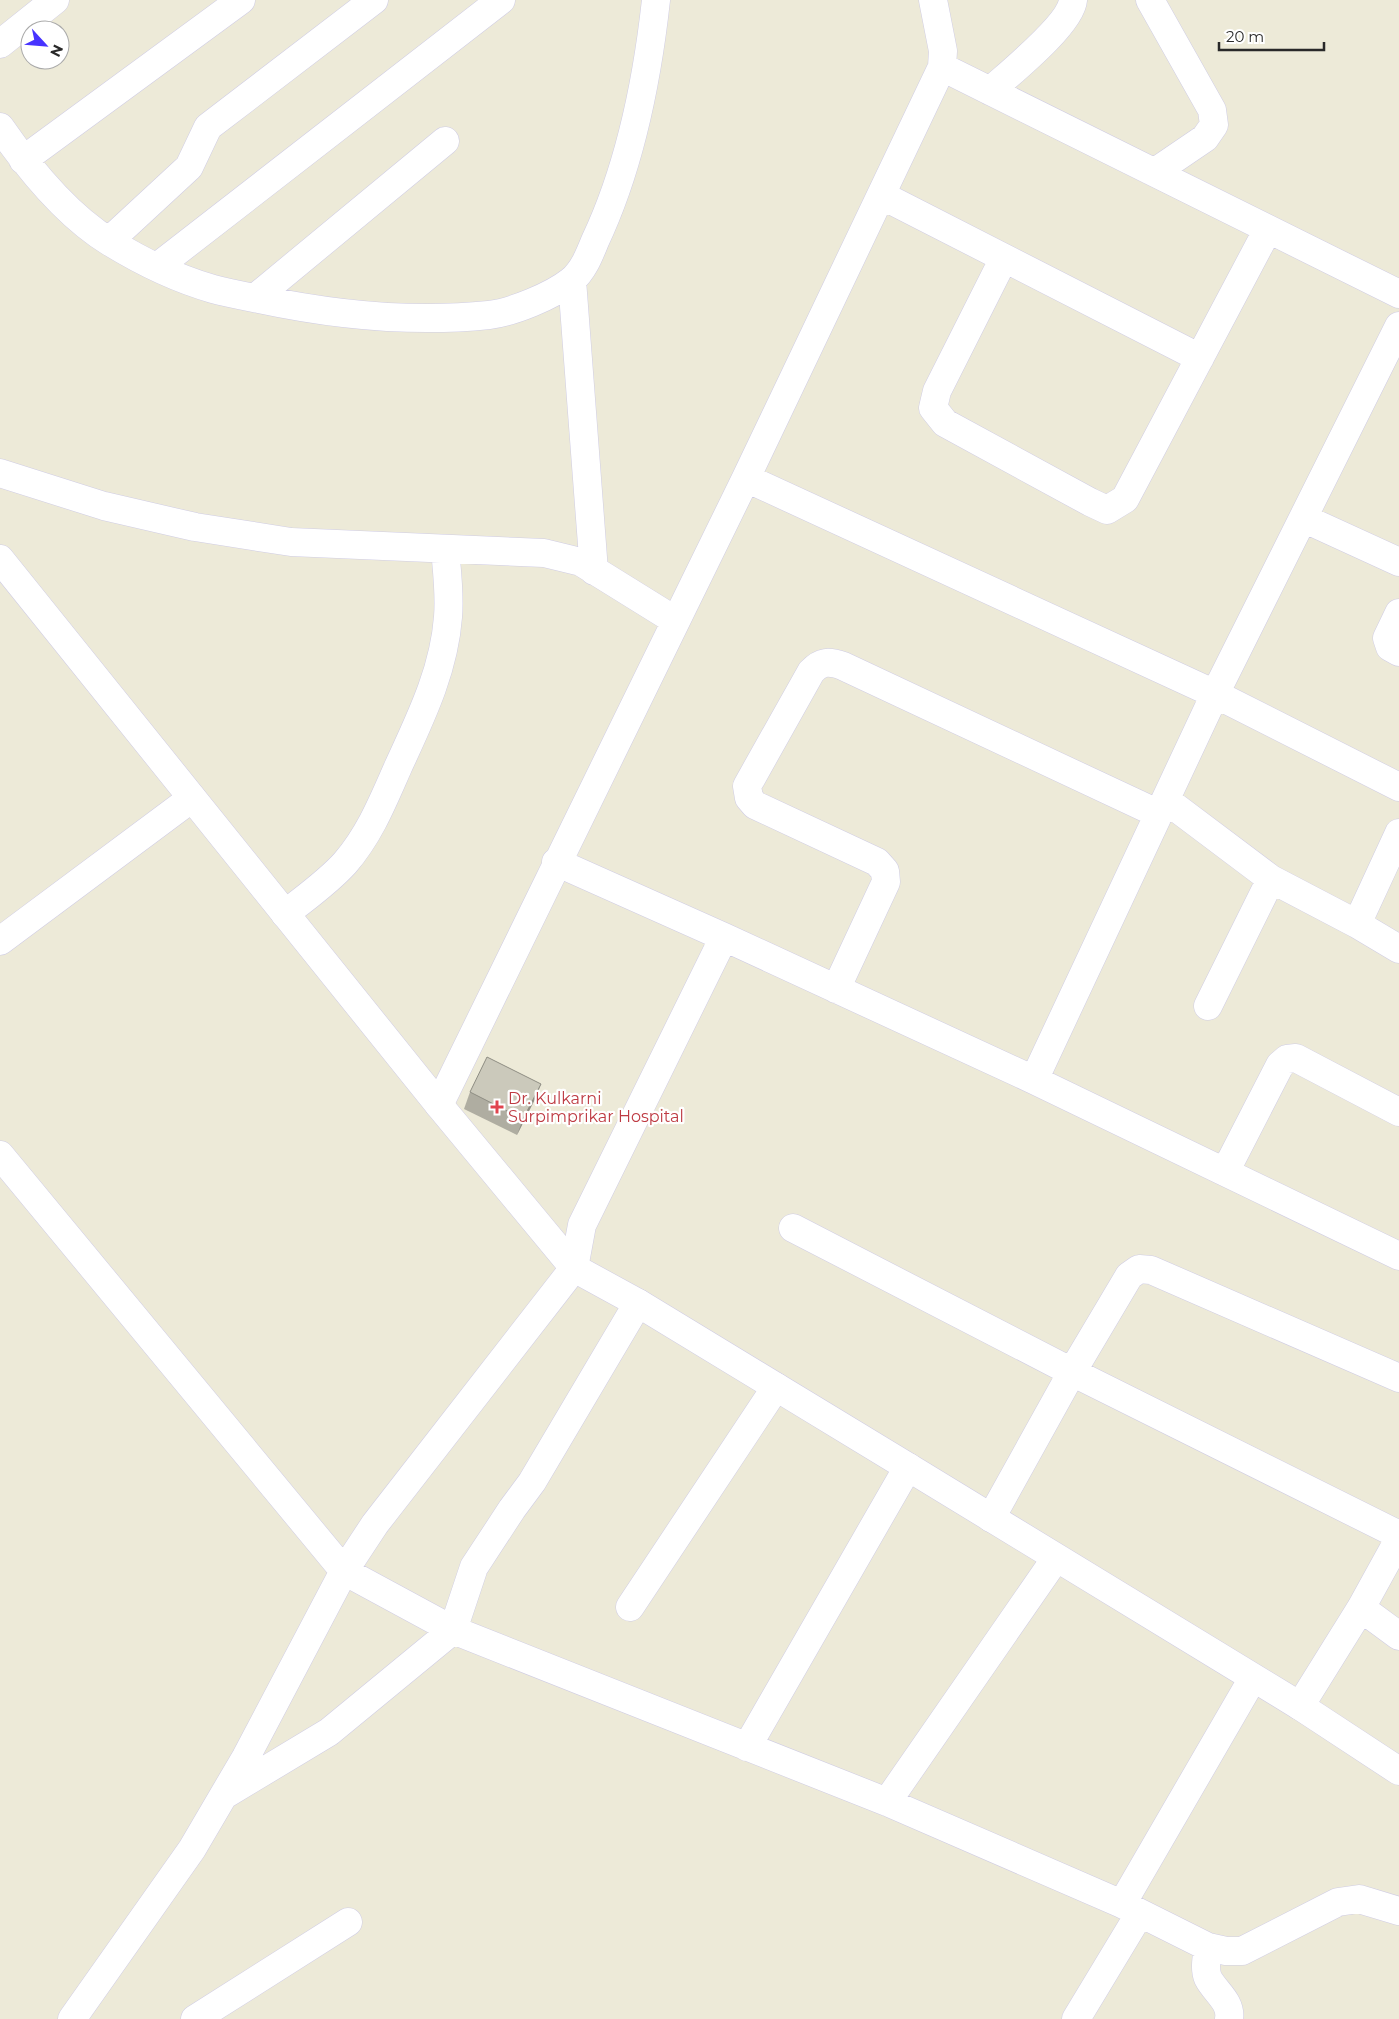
<svg xmlns="http://www.w3.org/2000/svg" width="1399" height="2019" font-family="Montserrat,sans-serif">
  <style>
    .lines { fill: none; stroke-linecap: round; stroke-linejoin: round }
    .street-casing { stroke: #d0cde4; stroke-width: 29 }
    .secondary-casing { stroke: #d0cde4; stroke-width: 29 }
    .street { stroke: #fff; stroke-width: 28 }
    .secondary { stroke: #fff; stroke-width: 28 }
    .wall { fill: #afada1 }
    .shaded-wall { fill: #8e8d83 }
    .building { fill: #cbc9bb; stroke: #8e8d83 }
    .health-dot { fill: #e0444e; stroke: #fff; stroke-width: 2 }
    .labels { text-anchor: middle; stroke-width: 4.5; stroke-linejoin: round; paint-order: stroke }
    .health-label { font-size: 16px; fill: #be3a42; stroke: #fff; text-anchor: start }
  </style>
  <rect width="100%" height="100%" fill="#edead8"/>
  <g class="lines">
    <defs>
      <path id="street" d="M1150 0 1212 110 1214 125 1205 138 1155 172
        M942 67 1399 294
        M990 91C1010 73 1071 24 1073 0
        M0 127C29 169 66 215 110 242 141 261 178 279 213 289 228 293 244 296 259 299 334 315 412 323 489 315 513 312 552 296 571 281 583 271 589 256 595 241 630 167 647 82 656 0
        M23 160 241 0
        M881 195 1200 358
        M109 241 189 167 208 127 374 0
        M1004 258 937 391 933 408 945 423 1090 502 1107 510 1125 499 1268 229
        M157 267 501 0
        M572 280 594 571
        M255 298 445 141
        M0 473 104 506 195 527 291 542 544 553 581 562 676 621
        M746 478 1215 694 1399 787
        M1303 518 1399 562
        M1399 613 1387 638 1390 647 1399 652
        M1166 800 1271 879 1357 924 1399 949
        M556 862 724 937 1034 1080 1399 1256
        M285 914C305 898 328 882 345 863 370 834 383 801 398 767 420 719 444 671 448 617 450 594 447 572 445 549
        M1357 924 1399 833
        M0 941 192 798
        M836 989 886 882 885 871 877 862 755 805 749 798 747 786 811 672C821 661 829 661 843 666L1159 814
        M1208 1006 1271 879
        M1034 1080 1215 694 1399 326
        M439 1105 746 478 942 67 943 51 933 0
        M0 1155 344 1571 453 1630 887 1802 1122 1904 1208 1947 1226 1951H1242L1338 1902 1359 1899 1399 1911
        M1225 1172 1280 1065 1287 1059 1296 1058 1399 1112
        M793 1228 1072 1372 1399 1535
        M991 1518 1072 1372 1129 1276 1139 1269 1151 1270 1399 1378
        M630 1607 776 1387
        M1361 1608 1399 1636
        M1300 1706 1361 1608 1399 1539
        M747 1747 908 1467
        M226 1794 329 1732 453 1630 474 1567 512 1509 532 1482 638 1303
        M887 1802 1056 1558
        M1122 1904 1253 1678
        M1208 1947C1207 1956 1204 1969 1208 1978 1215 1992 1232 2002 1229 2019
        M72 2019 192 1849 246 1757 344 1571 375 1524 574 1268 582 1225 724 937
        M195 2019 348 1922
        M1076 2019 1140 1913"/>
      <path id="secondary" d="M0 44 55 0
        M0 559 439 1105 574 1268 638 1303 908 1467 1300 1706 1399 1771"/>
    </defs>
    <use href="#street" class="street-casing"/>
    <use href="#secondary" class="secondary-casing"/>
    <use href="#street" class="street"/>
    <use href="#secondary" class="secondary"/>
  </g>
  <path class="wall" d="M541 1084 534 1101 517 1135 464 1109 470 1092Z"/>
  <path class="shaded-wall" d="M541 1084 534 1101 517 1135 523 1119Z"/>
  <path class="building" d="M487 1057 541 1084 523 1119 470 1092Z"/>
  <path class="health-dot" d="M494.5 1099.5h5v5h5v5h-5v5h-5v-5h-5v-5h5z"/>
  <g class="labels">
    <g class="health-label">
      <text x="508" y="1104">Dr. Kulkarni<tspan x="508" dy="18">Surpimprikar Hospital</tspan></text>
    </g>
  </g>
  <g transform="translate(45 45) rotate(116)"><circle r="24" fill="#ffffff" stroke="#a9a9a9"/>
  <path d="M0-4L9 19L0 12L-9 19Z" fill="#4733ff"/>
  <text y="-8" font-size="14" font-weight="bold" text-anchor="middle" fill="#292929">N</text>
  </g>
  <path d="M1219 42v8h105v-8" fill="none" stroke="#292929" stroke-width="2.5"/>
  <text x="1226" y="42" font-size="15" fill="#292929" stroke="#ffffff" stroke-width="4" paint-order="stroke">20 m</text>
</svg>
